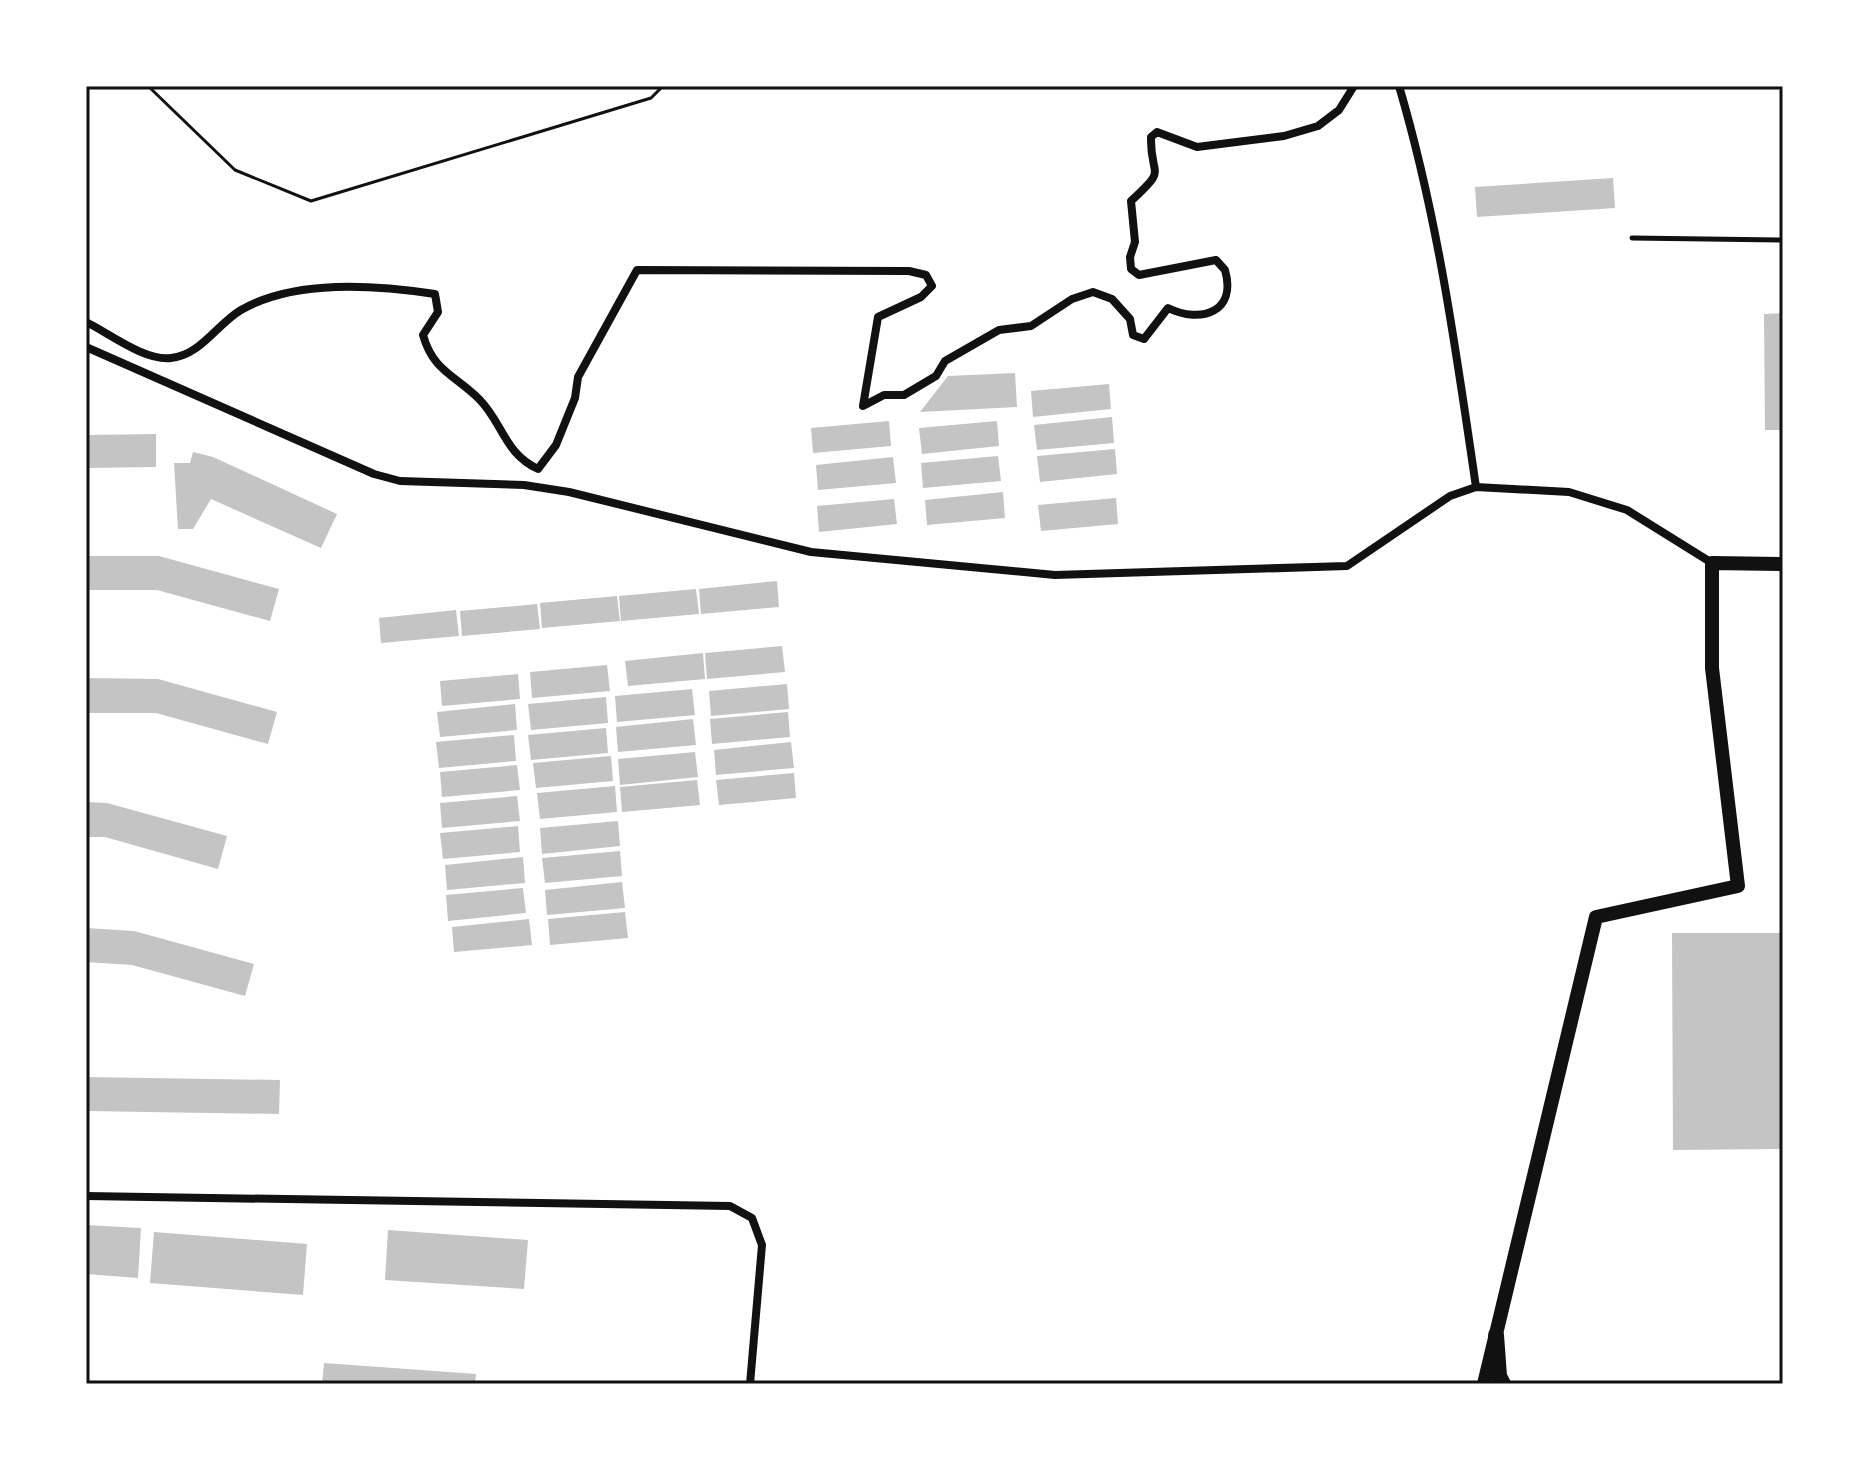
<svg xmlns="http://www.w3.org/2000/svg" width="1869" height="1470" font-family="Mulish,sans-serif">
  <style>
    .building { fill: #c4c4c4 }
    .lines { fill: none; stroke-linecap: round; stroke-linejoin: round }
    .path { stroke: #111; stroke-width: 3 }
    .service { stroke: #111; stroke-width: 5 }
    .minor { stroke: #111; stroke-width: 8 }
    .tertiary { stroke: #111; stroke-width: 14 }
    .secondary { stroke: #111; stroke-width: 16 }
    .neatline { fill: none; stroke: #111; stroke-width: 3 }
  </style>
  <rect width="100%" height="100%" fill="#fff"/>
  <path class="building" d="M1613 178 1615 208 1477 217 1475 187Z
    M1783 313V430H1765L1764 314Z
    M1015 373 1017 407 920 412 948 376Z
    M1109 384 1111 409 1033 417 1031 391Z
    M1112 417 1114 443 1037 450 1034 425Z
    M889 421 891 446 813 453 811 428Z
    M997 421 999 446 922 454 919 428Z
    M156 434V467L86 468V435Z
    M1115 449 1117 474 1040 482 1037 456Z
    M193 452 213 457 337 514 321 548 211 499 193 529H178L174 463H190Z
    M998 456 1001 481 923 488 921 463Z
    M893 457 896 483 818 490 816 465Z
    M1003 492 1005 518 927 525 925 500Z
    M1116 498 1118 524 1041 531 1038 505Z
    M894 499 897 524 819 532 817 506Z
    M86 556H159L279 589 270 621 157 590H86Z
    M777 581 779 607 701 614 699 589Z
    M696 589 699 614 621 621 619 596Z
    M617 596 620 621 542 628 540 603Z
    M537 604 540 629 462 636 460 611Z
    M456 610 459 636 381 643 379 618Z
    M782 646 785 672 707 679 705 653Z
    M703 653 705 679 628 686 625 661Z
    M607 665 610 691 532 698 530 672Z
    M518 674 520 699 442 706 440 681Z
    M86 678 158 679 277 712 268 744 156 713H86Z
    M787 684 789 709 711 716 709 691Z
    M692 689 695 715 617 722 615 696Z
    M606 697 608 723 531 730 528 704Z
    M515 704 517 730 440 737 437 712Z
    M788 712 790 737 712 744 710 719Z
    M693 719 696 745 618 752 616 727Z
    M606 728 608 753 531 760 528 735Z
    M514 735 516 761 439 768 436 742Z
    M791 742 794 768 716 775 714 750Z
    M695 752 698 777 620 785 618 759Z
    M611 756 613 781 536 788 533 763Z
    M517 765 520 790 442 797 440 772Z
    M794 773 796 798 719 805 716 780Z
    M697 780 700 805 622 812 620 787Z
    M615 786 617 812 540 819 537 793Z
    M517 796 520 821 442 828 440 803Z
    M86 802 107 803 227 836 218 869 105 837H86Z
    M618 821 620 846 542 854 540 828Z
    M518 826 520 852 443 859 440 833Z
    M620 851 622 876 545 883 542 858Z
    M523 857 525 883 447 890 445 865Z
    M622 882 625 908 547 915 545 890Z
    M523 888 526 913 448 921 446 895Z
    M625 912 628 938 550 945 548 919Z
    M529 919 532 945 454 952 452 927Z
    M86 928 134 931 254 964 245 996 132 965 86 962Z
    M1672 933H1783V1149L1673 1150Z
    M86 1077 280 1080 279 1114 86 1111Z
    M86 1225 141 1228 138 1278 86 1274Z
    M388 1230 528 1240 524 1289 385 1280Z
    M154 1232 307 1244 303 1295 150 1283Z
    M324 1363 476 1374 475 1384H322Z"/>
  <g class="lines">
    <path class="path" d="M148 86 235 170 311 201 651 98 663 86"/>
    <path class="service" d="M1632 238 1783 240"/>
    <path class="minor" d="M1399 86C1438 218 1456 351 1476 487
      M86 322C109 333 144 361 171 358 201 355 217 324 241 310 295 279 375 285 435 294L438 312 423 335C433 371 455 375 479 399 503 423 504 453 538 469L556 445 575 398 578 377 637 270 909 271 926 275 932 286 921 297 878 317 863 406 884 395H904L936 376 945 361 999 330 1031 326 1072 299 1093 292 1112 299 1130 319 1133 335 1144 339 1168 308C1201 324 1237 312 1225 270L1216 260 1139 275 1131 269 1130 257 1135 242 1131 201C1169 166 1150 179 1151 137L1157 132 1197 147 1284 136 1318 126 1339 110 1354 86
      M86 347 374 474 400 481 524 485 569 492 811 552 1055 575 1347 566 1450 496 1476 487 1569 492 1627 510 1712 563
      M86 1196 730 1206 752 1218 762 1245 750 1384"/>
    <path class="tertiary" d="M1484 1384 1596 917 1738 886 1712 668V563L1783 564"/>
    <path class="secondary" d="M1496 1335 1499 1376 1503 1384"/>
  </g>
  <rect width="1869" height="1470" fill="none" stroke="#ffffff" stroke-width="176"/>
  <rect x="88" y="88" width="1693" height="1294" class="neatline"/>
</svg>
